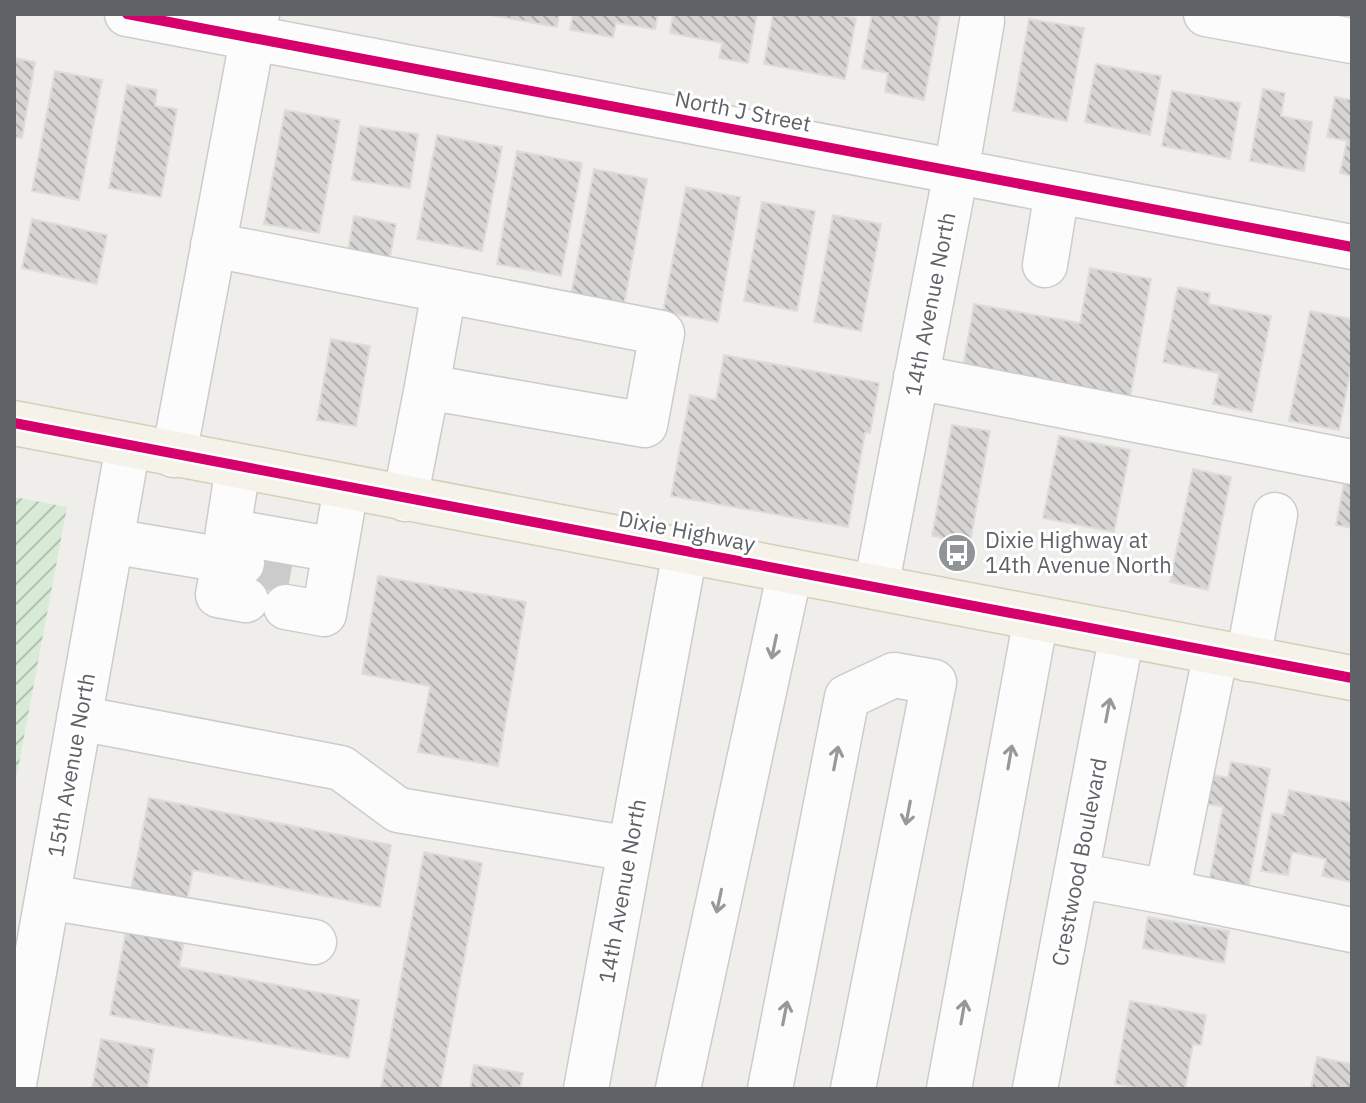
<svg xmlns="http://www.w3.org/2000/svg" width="1366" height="1103" font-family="'IBM Plex Sans',sans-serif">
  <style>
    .garden { fill: url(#garden-furrows) }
    .building { fill: url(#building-back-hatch); stroke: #deddd9; stroke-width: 2 }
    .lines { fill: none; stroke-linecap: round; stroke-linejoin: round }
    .minor-tunnel { stroke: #cbcbca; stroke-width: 44; stroke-dasharray: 44 22; stroke-linecap: butt }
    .minor-casing { stroke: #cbcccc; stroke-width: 47 }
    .major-casing { stroke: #d7ceb8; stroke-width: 47 }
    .minor { stroke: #fdfcfc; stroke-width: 44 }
    .major { stroke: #f4f2e9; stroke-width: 44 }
    .cycleway-casing { stroke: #fff; stroke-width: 15 }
    .cycleway { stroke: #d6006c; stroke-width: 10 }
    .oneway { stroke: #96999c }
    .labels { text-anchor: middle; stroke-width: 6; stroke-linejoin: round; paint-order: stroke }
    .street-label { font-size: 22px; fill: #5f6368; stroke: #fff }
    .poi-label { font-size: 22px; fill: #5f6368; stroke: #fff; text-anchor: start }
  </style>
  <defs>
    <pattern id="garden-furrows" width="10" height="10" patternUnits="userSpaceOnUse" patternTransform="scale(2)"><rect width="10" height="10" fill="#d8ebd6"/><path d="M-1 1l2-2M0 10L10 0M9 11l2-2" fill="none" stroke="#b2c2b1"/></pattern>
    <pattern id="building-back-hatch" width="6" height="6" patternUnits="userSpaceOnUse" patternTransform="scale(2)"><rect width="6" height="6" fill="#d6d5d3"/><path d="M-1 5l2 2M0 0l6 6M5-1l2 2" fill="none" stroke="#b1b0af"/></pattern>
  </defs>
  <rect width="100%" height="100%" fill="#efeeea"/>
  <path class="garden" d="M14 497 67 507 14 790Z"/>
  <path class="building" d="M485 14H559L557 27Z
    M573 14H658L655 29 616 23 613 37 570 30Z
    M673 14H757L748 63 719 58 722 43 670 33Z
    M773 14H834L856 18 845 79 764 64Z
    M872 14H940L924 100 885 92 888 73 862 68Z
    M1029 19 1084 28 1067 121 1013 111Z
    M14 58 35 62 22 138 14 137Z
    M1096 64 1161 76 1150 135 1085 122Z
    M55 71 102 80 79 200 32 191Z
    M127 85 157 90 155 106 177 109 161 197 109 188Z
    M1263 89 1285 93 1281 116 1312 122 1304 171 1250 161Z
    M1172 91 1240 103 1230 159 1162 146Z
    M1335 97 1352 100V176L1340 173 1347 141 1327 137Z
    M285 110 340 120 319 233 264 224Z
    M360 126 418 134 410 188 352 180Z
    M437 135 502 147 482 251 417 239Z
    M517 151 582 163 561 276 497 264Z
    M594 169 647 179 624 305 571 295Z
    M686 187 740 197 718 322 663 312Z
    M762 202 815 211 797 311 744 301Z
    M833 215 881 224 861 331 814 322Z
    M354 216 396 224 390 257 348 250Z
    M32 219 107 235 97 284 22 268Z
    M1090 268 1151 279 1130 398 963 367 974 304 1080 323Z
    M1178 287 1210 293 1208 304 1271 316 1252 412 1213 404 1219 373 1163 362Z
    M1310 311 1352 319V363L1339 430 1289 421Z
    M331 339 370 346 356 426 317 420Z
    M724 355 879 383 870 433H865L848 527 671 496 690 395 716 400Z
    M952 425 990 431 970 543 932 536Z
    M1059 436 1130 450 1114 532 1043 518Z
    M1193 469 1231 477 1208 590 1170 582Z
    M1345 478 1352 479V528L1336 525Z
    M378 576 526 602 498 766 418 752 430 686 362 674Z
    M1231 762 1270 769 1248 889 1209 882 1223 807 1199 802 1205 773 1228 778Z
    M1289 790 1352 803V882L1322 876 1326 859 1292 852 1288 875 1261 871 1272 813 1284 815Z
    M149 798 391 845 380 907 193 870 187 900 131 889Z
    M424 852 482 863 440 1089H381Z
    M1148 917 1229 931 1224 963 1143 948Z
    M127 926 185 936 179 967 359 1000 349 1058 110 1015Z
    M1130 1001 1206 1015 1201 1045 1193 1044 1185 1089H1143L1115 1084Z
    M101 1039 154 1049 147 1089H92Z
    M1317 1057 1352 1064V1089H1311Z
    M474 1065 523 1073 520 1089H470Z"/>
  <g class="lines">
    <path class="minor-tunnel" d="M254 565 291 572"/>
    <defs>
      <path id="minor" d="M127 14 1352 247
        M1206 14 1352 41
        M213 245 662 333 645 425 427 387 405 499
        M1045 265 1057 191
        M916 377 1352 462
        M427 387 444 291
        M174 455 257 14
        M228 531 238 467
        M111 541 224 560 218 595 246 600
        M242 563 224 560 228 531 335 550
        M876 587 956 172 982 21
        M286 607 324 614 346 488
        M1248 659 1275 515
        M79 718 341 768 398 810 630 849
        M1076 875 1167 892 1216 652
        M1167 892 1352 930
        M48 897 314 942
        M14 1084 128 446
        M586 1089 685 552
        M678 1089 790 571
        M770 1089 847 697 894 675 934 682 853 1089
        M949 1089 1036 618
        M1035 1089 1122 634"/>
      <path id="major" d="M14 423 1352 678"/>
    </defs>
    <use href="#minor" class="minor-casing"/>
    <use href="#major" class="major-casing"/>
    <use href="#minor" class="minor"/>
    <use href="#major" class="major"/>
    <defs>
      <path id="cycleway" d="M127 14 1352 247
        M14 423 1352 678"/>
    </defs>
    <use href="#cycleway" class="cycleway-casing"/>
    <use href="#cycleway" class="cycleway"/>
  </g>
  <defs><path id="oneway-shaft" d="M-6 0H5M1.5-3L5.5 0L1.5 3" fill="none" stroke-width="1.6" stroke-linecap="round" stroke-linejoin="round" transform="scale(2)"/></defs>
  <g class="oneway">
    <use href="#oneway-shaft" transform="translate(774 647) rotate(102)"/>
    <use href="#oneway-shaft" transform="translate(1108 710) rotate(-79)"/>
    <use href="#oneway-shaft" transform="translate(1010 757) rotate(-80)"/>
    <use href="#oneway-shaft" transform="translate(836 758) rotate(-79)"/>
    <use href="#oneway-shaft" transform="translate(908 813) rotate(101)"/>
    <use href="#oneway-shaft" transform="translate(719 901) rotate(102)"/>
    <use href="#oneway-shaft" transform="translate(963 1012) rotate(-80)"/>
    <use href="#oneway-shaft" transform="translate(785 1013) rotate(-79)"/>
  </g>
  <defs>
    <symbol id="bus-disc" viewBox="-11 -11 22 22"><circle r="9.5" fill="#919496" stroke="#fff"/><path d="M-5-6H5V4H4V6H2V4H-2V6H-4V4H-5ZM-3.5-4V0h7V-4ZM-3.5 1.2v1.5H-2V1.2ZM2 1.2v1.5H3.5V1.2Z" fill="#fff"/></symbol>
  </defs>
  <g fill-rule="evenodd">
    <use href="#bus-disc" x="935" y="531" width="44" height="44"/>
  </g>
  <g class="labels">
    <g class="street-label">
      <text transform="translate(743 111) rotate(11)" y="8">North J Street</text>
      <text transform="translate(930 304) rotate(-79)" y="8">14th Avenue North</text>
      <text transform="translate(687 531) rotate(11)" y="8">Dixie Highway</text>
      <text transform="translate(71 765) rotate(-80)" y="8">15th Avenue North</text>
      <text transform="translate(1079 862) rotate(-79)" y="8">Crestwood Boulevard</text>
      <text transform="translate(622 891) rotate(-80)" y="8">14th Avenue North</text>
    </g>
    <g class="poi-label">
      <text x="985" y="548">Dixie Highway at<tspan x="985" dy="25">14th Avenue North</tspan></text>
    </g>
  </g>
  <rect width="1366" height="1103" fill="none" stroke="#5f6368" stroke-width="32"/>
</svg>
